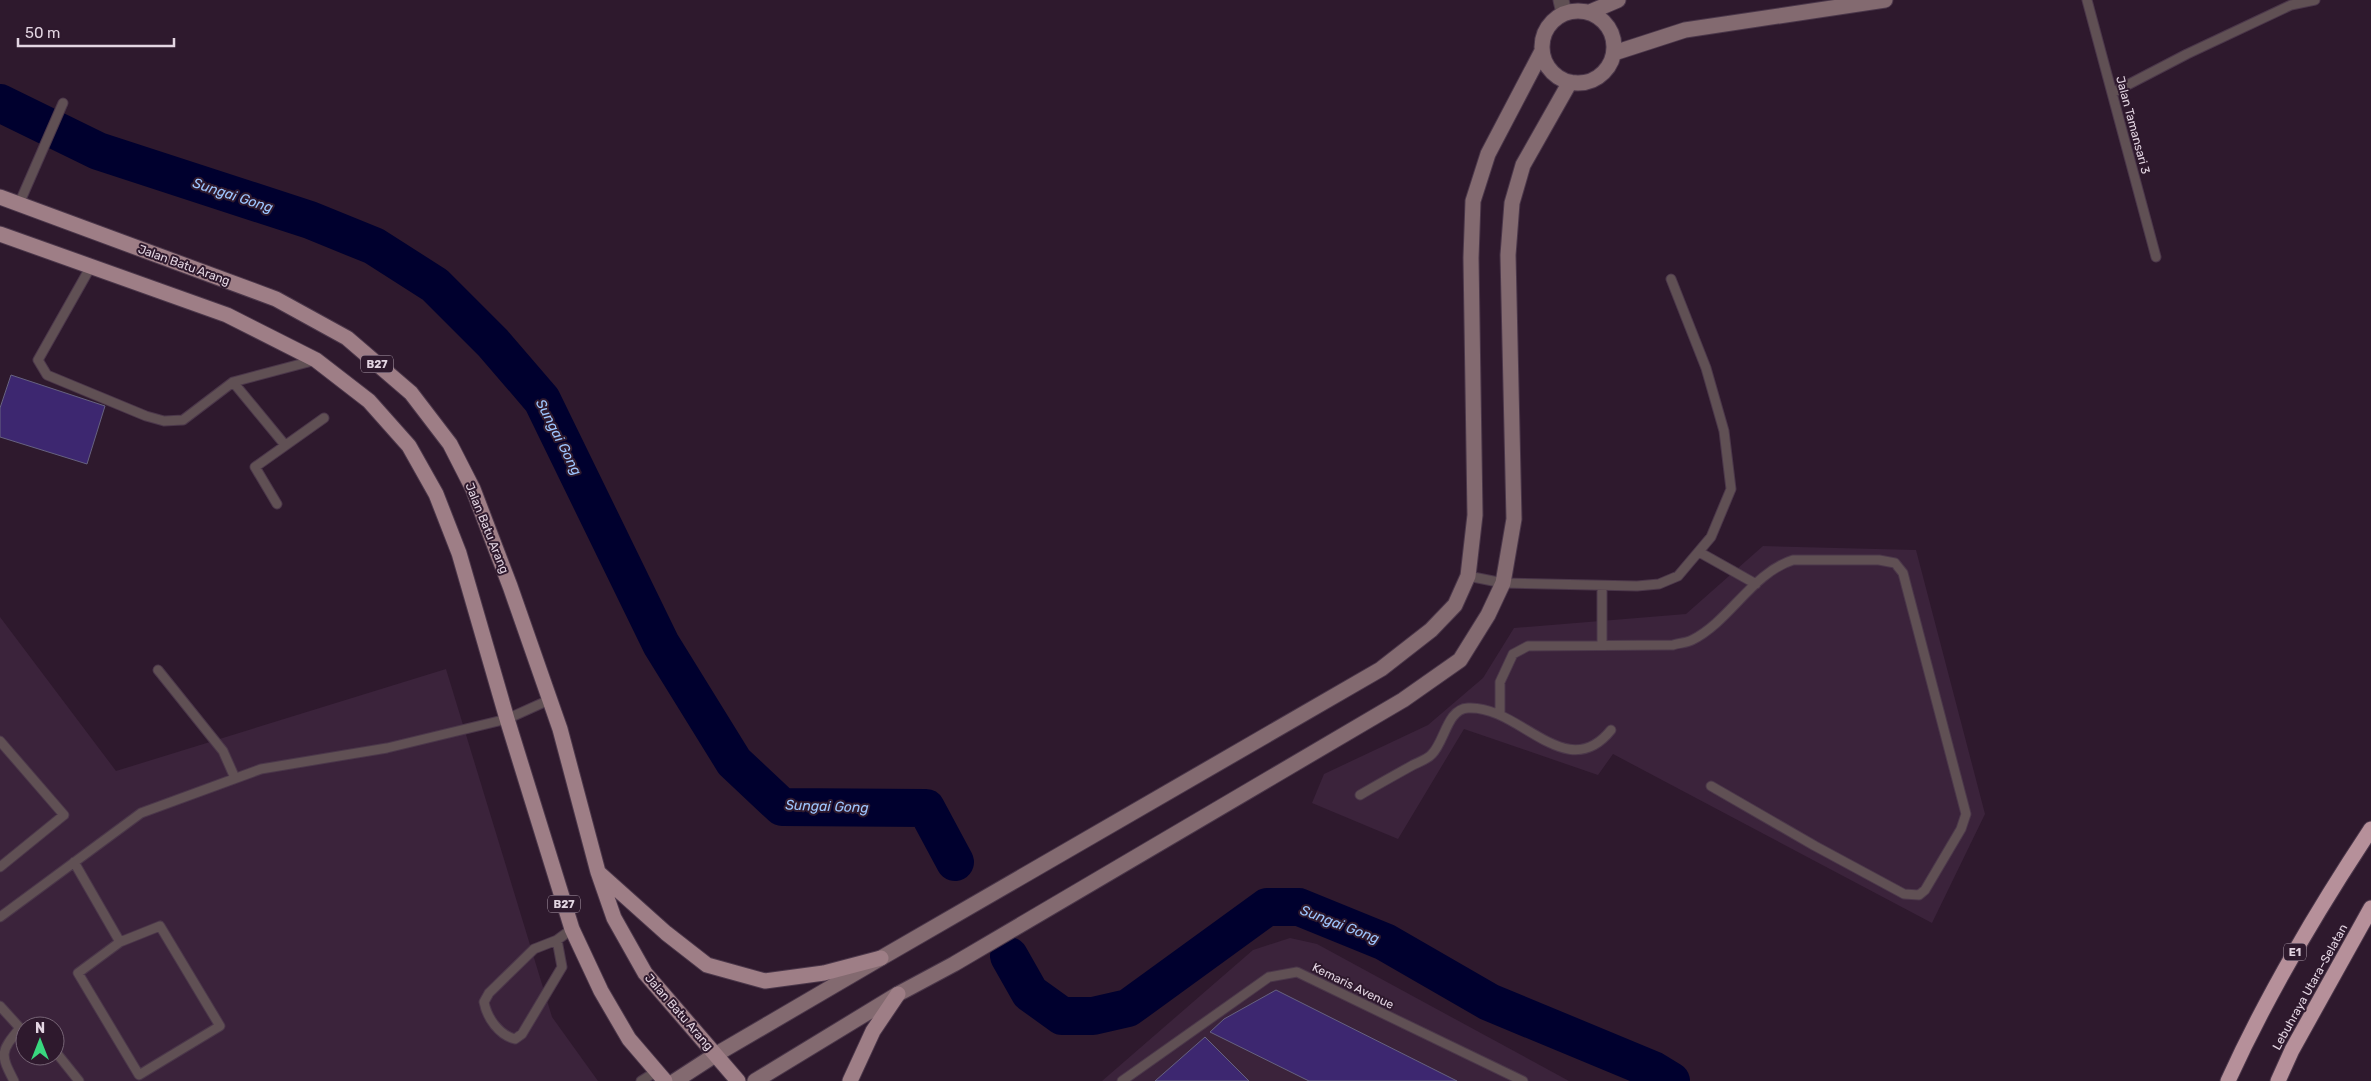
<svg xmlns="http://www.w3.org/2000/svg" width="2371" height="1081" font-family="Rubik,sans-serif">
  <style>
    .built { fill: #3b233b; fill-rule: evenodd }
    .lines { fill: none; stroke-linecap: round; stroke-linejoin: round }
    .river { stroke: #00002e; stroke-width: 38 }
    .building { fill: #3d2770; stroke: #676280 }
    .lane-casing { stroke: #4b374a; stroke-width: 11 }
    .street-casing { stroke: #4b374a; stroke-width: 17 }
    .secondary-casing { stroke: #4b374a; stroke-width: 17 }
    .primary-casing { stroke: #4b374a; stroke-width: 17 }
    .highway-casing { stroke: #4b374a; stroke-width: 17 }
    .lane { stroke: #605054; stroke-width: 9 }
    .street { stroke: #605054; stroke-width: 15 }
    .secondary { stroke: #836a70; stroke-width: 15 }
    .primary { stroke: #9e7e86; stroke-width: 15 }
    .highway { stroke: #b6909a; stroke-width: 15 }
    .labels { text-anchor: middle; stroke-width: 4; stroke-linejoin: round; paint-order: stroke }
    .shield { fill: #2e192d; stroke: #ad9dac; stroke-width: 1 }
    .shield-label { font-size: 11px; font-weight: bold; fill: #e3d5e2 }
    .street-label { font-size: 12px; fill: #e3d5e2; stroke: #2e192d }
    .water-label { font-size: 14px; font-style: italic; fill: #9ec5fe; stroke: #2e192d }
  </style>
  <rect width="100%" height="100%" fill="#2e192d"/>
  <path class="built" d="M1763 546 1916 550 1985 814 1932 923 1613 754 1598 775 1464 729 1398 839 1312 803 1324 774 1428 725 1483 678 1514 628 1686 614Z
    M0 617 116 771 446 669 552 1017 598 1081H0ZM25 1026H55V1056H25Z
    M1290 938 1317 944 1569 1081H1102L1253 950Z"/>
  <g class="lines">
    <path class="river" d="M0 103 98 151 310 220 374 246 435 285 493 343 542 400 661 644 734 762 782 807 926 808 955 862
      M1009 956 1030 993 1062 1016H1093L1128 1008 1267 907H1299L1385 942 1489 1002 1653 1070 1671 1081"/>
  </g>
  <path class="building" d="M11 375 105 406 87 464 0 437V408Z
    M1276 990 1457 1081H1309L1210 1032 1224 1019Z
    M1205 1037 1249 1081H1155Z"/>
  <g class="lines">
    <defs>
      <path id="lane" d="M2087 0 2156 257
        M2112 93 2187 54 2291 5 2315 0
        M19 204 63 103
        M90 268 38 360 47 375 146 416 164 421 183 420 233 382 316 360
        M233 382 285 445
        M277 504 255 467 324 418
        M1699 552 1756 584
        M1468 576 1503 583 1637 586 1659 584 1678 576 1711 537 1731 489 1724 431 1706 368 1671 279
        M1602 645V586
        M158 670 223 751 235 778
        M1500 714V682L1513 654 1528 646 1673 645C1679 643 1686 643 1692 640 1730 621 1752 573 1793 560H1879L1895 563 1903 573 1966 814 1961 829 1925 890 1919 895 1904 894 1815 846 1711 786
        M0 741 64 815 0 867
        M1360 795C1377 785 1395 775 1413 765 1419 762 1428 759 1432 754 1445 741 1447 709 1468 708 1520 705 1566 786 1611 730
        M74 862 120 942 78 973 139 1075 220 1026 160 926 120 942
        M0 917 141 813 261 769 387 748 507 719 549 700
        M557 940 562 967 522 1034 515 1039C499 1035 487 1018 484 1002L489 993 534 949 557 940 572 929
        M0 1006 20 1028 25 1030
        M55 1051 79 1081
        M14 1081C0 1054 0 1052 20 1028
        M641 1081 657 1071
        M1122 1081 1269 977 1297 972 1523 1081"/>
      <path id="street" d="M1561 0 1564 13"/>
      <path id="secondary" d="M1542 47a36 36 0 1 1 72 0a36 36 0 1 1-72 0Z
        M1590 12 1618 0
        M1614 53 1685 30 1885 0
        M675 1081 715 1055 881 958 1381 669 1431 630 1455 605 1468 576 1475 515 1471 258 1473 201 1488 154 1542 51
        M755 1081 898 994 954 964 1403 700 1460 660 1488 615 1503 583 1514 519 1508 255 1512 203 1523 165 1570 82"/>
      <path id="primary" d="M0 197 276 299 347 338 411 393 450 444 473 489 510 586 560 729 598 872 614 918 645 973 738 1081
        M0 234 227 315 316 360 369 401 409 446 436 494 459 553 507 719 572 929 601 991 629 1039 665 1081
        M599 873 666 933 707 965 765 981 824 973 881 958
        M850 1081 873 1031 898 994"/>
      <path id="highway" d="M2228 1081C2268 993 2318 909 2371 829
        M2278 1081 2292 1050 2371 908"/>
    </defs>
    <use href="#lane" class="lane-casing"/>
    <use href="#street" class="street-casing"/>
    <use href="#secondary" class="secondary-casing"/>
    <use href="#primary" class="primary-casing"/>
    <use href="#highway" class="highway-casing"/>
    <use href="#lane" class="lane"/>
    <use href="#street" class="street"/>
    <use href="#secondary" class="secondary"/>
    <use href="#primary" class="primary"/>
    <use href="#highway" class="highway"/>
  </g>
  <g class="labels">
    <g class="shield">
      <rect x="361" y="355.5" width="32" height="17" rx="4"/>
      <rect x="548" y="895.5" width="32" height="17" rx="4"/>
      <rect x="2284" y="943.5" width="22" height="17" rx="4"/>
    </g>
    <g class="shield-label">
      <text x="377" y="368">B27</text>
      <text x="564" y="908">B27</text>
      <text x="2295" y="956">E1</text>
    </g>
    <g class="street-label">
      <text transform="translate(2133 125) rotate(75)" y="4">Jalan Tamansari 3</text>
      <text transform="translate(184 265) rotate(20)" y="4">Jalan Batu Arang</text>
      <text transform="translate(487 528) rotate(68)" y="4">Jalan Batu Arang</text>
      <text transform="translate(1353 986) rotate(26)" y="4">Kemaris Avenue</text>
      <text transform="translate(2310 987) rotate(-61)" y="4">Lebuhraya Utara–Selatan</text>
      <text transform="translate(679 1012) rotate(49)" y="4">Jalan Batu Arang</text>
    </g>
    <g class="water-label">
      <text transform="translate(233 195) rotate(18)" y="5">Sungai Gong</text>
      <text transform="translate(559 437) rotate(63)" y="5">Sungai Gong</text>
      <text transform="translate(827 806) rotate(2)" y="5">Sungai Gong</text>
      <text transform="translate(1340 924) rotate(21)" y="5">Sungai Gong</text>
    </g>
  </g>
  <g transform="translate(40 1041)"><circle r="24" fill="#2e192d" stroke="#766475"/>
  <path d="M0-4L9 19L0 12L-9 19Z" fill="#39d87f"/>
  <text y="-8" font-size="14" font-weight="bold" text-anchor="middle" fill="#e3d5e2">N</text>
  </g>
  <path d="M18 38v8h156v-8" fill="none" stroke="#e3d5e2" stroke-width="2.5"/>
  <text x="25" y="38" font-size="15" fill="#e3d5e2" stroke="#2e192d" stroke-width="4" paint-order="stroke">50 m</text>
</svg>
